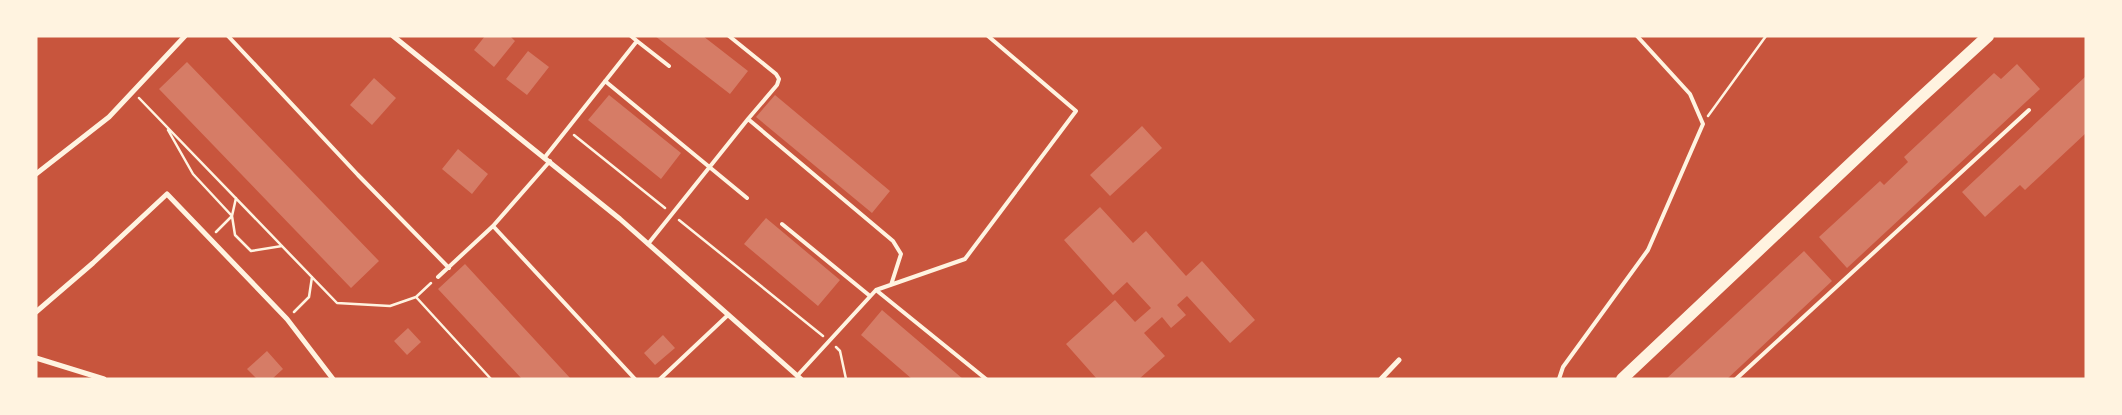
<svg xmlns="http://www.w3.org/2000/svg" width="2122" height="415" font-family="Rubik,sans-serif">
  <style>
    .building { fill: #d67c66 }
    .lines { fill: none; stroke-linecap: round; stroke-linejoin: round }
    .path { stroke: #fff3e0; stroke-width: 2.5 }
    .service { stroke: #fff3e0; stroke-width: 4 }
    .minor { stroke: #fff3e0; stroke-width: 5 }
    .primary { stroke: #fff3e0; stroke-width: 12 }
  </style>
  <rect width="100%" height="100%" fill="#c8553d"/>
  <path class="building" d="M485 36H510L515 41 494 67 474 50Z
    M655 36H703L748 71 730 94Z
    M528 51 549 67 527 95 506 79Z
    M187 62 379 261 351 288 159 89Z
    M2017 64 2040 89 1847 268 1819 237 1880 181 1884 185 1908 162 1904 157 1994 73 2001 79Z
    M2086 76V133L2025 190 2020 185 1985 217 1962 192Z
    M374 78 396 98 372 125 350 105Z
    M609 95 681 153 661 179 588 120Z
    M775 95 890 191 872 213 756 117Z
    M1142 126 1162 148 1110 196 1090 175Z
    M458 149 488 174 472 194 442 169Z
    M1100 207 1133 243 1146 231 1186 276 1202 261 1255 320 1230 343 1187 296 1177 305 1186 315 1171 328 1162 317 1144 333 1165 356 1139 379H1097L1066 344 1115 300 1135 322 1151 308 1127 282 1113 295 1064 240Z
    M766 218 840 280 818 306 744 244Z
    M1804 251 1832 281 1727 379H1666Z
    M465 264 571 379H522L438 289Z
    M882 310 963 379H912L861 335Z
    M408 328 421 342 407 355 394 341Z
    M663 335 675 348 655 365 644 353Z
    M267 351 283 369 272 379H257L247 369Z"/>
  <g class="lines">
    <path class="path" d="M139 98 337 303 390 306 416 297
      M1708 116 1766 36
      M168 130 193 174 232 216 235 235 251 251 282 246
      M574 135 665 208
      M679 220 823 336
      M216 232 232 216 236 198
      M431 283 416 297 491 379
      M294 312 309 297 312 277
      M836 347 840 351 846 379"/>
    <path class="service" d="M228 36 358 175 449 268
      M729 36 776 74 779 79 777 85 748 119
      M637 41 669 66
      M605 81 747 198
      M545 157 637 41 631 36
      M550 161 493 226 635 379
      M782 224 870 296
      M648 244 748 119 893 241 901 254 891 285
      M438 277 493 226
      M876 290 986 379
      M797 376 876 290 965 259 1076 111 988 36
      M660 379 728 315
      M1559 379 1563 367 1648 250 1703 124 1690 94 1637 36
      M1736 379 2029 110"/>
    <path class="minor" d="M393 36 620 219 801 379
      M36 174 109 117 185 36
      M36 312 93 263 167 194 287 319 333 379
      M36 358 104 379
      M1381 379 1399 360"/>
    <path class="primary" d="M1622 379 1917 101 1988 36"/>
  </g>
  <rect width="2122" height="415" fill="none" stroke="#fff3e0" stroke-width="75"/>
</svg>
